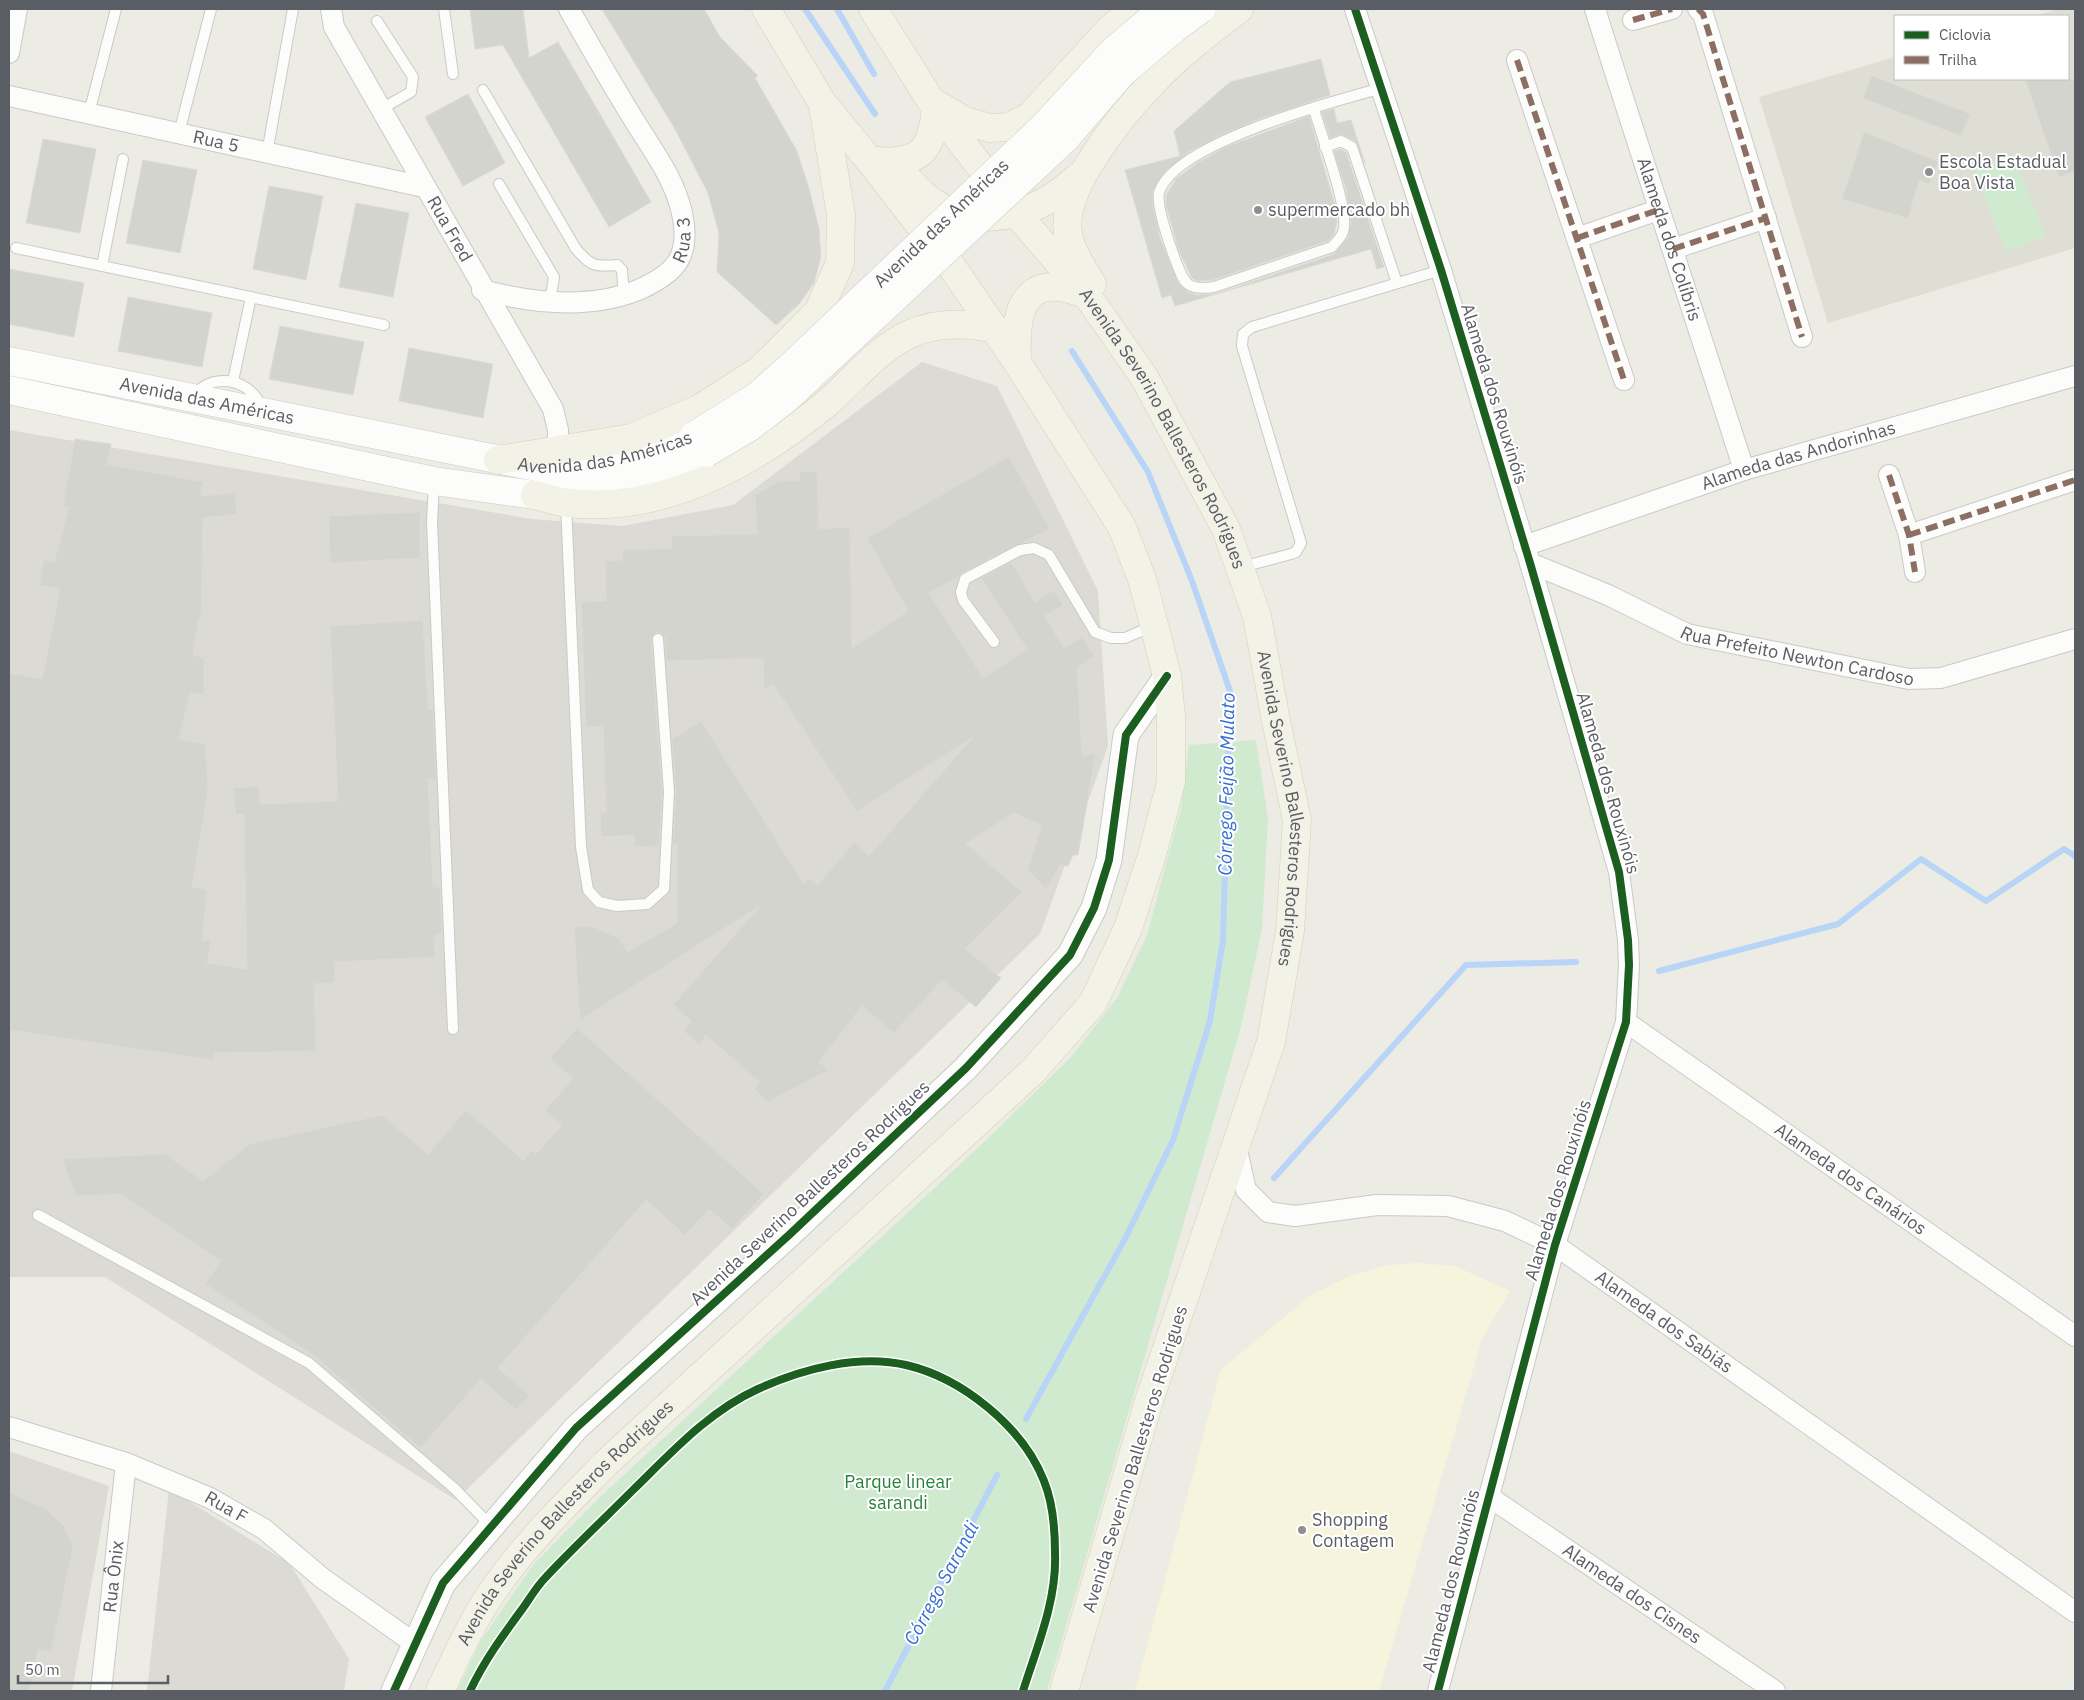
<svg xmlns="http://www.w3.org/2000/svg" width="2084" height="1700" font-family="'IBM Plex Sans',sans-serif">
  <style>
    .commercial { fill: #f6f4dc }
    .industrial { fill: #dbdad4 }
    .education { fill: #deded4 }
    .green { fill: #d0ead0 }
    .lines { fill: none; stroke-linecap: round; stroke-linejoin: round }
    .stream { stroke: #b8d4f7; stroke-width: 6 }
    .building { fill: #d4d4cf; stroke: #dbdad4 }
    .service-casing { stroke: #c9cac8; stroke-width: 12 }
    .minor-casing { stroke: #c9cac8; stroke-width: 22 }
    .tertiary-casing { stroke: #c9cac8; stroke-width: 27 }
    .secondary-casing { stroke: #cacac9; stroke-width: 29 }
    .primary-casing { stroke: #d6d0b0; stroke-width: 29 }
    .service { stroke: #fcfcfb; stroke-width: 10 }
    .minor { stroke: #fcfcfb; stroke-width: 20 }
    .tertiary { stroke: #fcfcfb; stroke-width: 25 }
    .secondary { stroke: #fcfcfb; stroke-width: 28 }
    .primary { stroke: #f2f2e7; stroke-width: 28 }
    .secondary-bridge-casing { stroke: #cacac9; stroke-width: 29; stroke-linecap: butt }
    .secondary-bridge { stroke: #fcfcfb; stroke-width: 28 }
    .quiet { stroke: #8d6e63; stroke-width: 6; stroke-dasharray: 12 6; stroke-linecap: butt }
    .cycleway-casing { stroke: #fff; stroke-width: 11 }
    .cycleway { stroke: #1b5e20; stroke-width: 8 }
    .poi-dot { fill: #8d8f91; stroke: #fff; stroke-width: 2 }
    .labels { text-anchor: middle; stroke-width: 4; stroke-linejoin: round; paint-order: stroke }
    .street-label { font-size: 18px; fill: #5a5d64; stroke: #fff }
    .poi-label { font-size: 18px; fill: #5a5d64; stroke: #fff; text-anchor: start }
    .park-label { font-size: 18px; fill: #2a823a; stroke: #fff }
    .water-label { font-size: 19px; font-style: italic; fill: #376ecf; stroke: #fff }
  </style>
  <rect width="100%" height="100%" fill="#ecebe4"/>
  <path class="commercial" d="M1417 1263 1455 1266 1510 1291 1482 1339 1379 1691H1135L1221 1369 1310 1296 1347 1277 1387 1265Z"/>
  <path class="industrial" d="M922 362 997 386 1098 591 1108 746 1040 934 456 1500 105 1277H9V430L532 519 622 526 733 505Z
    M9 1451 109 1486 72 1691H9Z
    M169 1489 290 1564 349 1659 344 1691H147Z"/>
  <path class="education" d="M2059 9H2075V248L1828 323 1759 97 1895 57V79H2068V16H2034Z"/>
  <path class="green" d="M2013 154 2046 236 2006 252 1973 170Z
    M1256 740 1268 818 1262 929 1241 1027 1047 1691H457L482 1639 533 1565 600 1497 981 1145 1071 1057 1117 998 1147 935 1181 808 1189 745Z"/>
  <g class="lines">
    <path class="stream" d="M805 9 875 114
      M837 9 874 74
      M1659 971 1838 924 1921 859 1986 901 2064 849 2075 856
      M1274 1178 1466 965 1576 962
      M1026 1419 1126 1237 1173 1140 1210 1021 1223 940 1230 691 1192 581 1148 472 1072 351
      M885 1691 997 1475"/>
  </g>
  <path class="building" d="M470 9H523L529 58 558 42 651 202 609 227 503 45 475 49Z
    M602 9H704L720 37 758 76 755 78 797 151 809 189 819 229 821 256 814 283 799 304 776 325 717 272 719 233 708 193 675 129Z
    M1321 59 1330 95 1256 120 1221 135 1190 151 1165 171 1152 193 1153 208 1160 238 1178 283 1188 292 1197 295 1216 294 1334 254 1348 238 1351 223 1346 189 1334 151 1340 149 1346 152 1384 267 1377 269 1371 249 1175 306 1171 295 1162 298 1125 170 1180 156 1174 131 1230 82Z
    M1872 76 1970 114 1961 136 1863 98Z
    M2025 79H2075V171L2059 177Z
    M468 94 505 163 463 186 425 117Z
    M1334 109 1337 123 1351 120 1365 163 1355 141 1342 134 1330 138 1322 112Z
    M1309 116 1336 209 1337 222 1334 234 1328 241 1213 280 1198 281 1192 278 1179 251 1166 205V195L1176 179 1197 163 1226 147Z
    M1864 132 1938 162 1929 184 1919 180 1908 218 1842 199Z
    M43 139 96 149 80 233 26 223Z
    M143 160 197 170 180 253 126 243Z
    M269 186 323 196 306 280 253 269Z
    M356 203 409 213 393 297 339 287Z
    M9 269 84 283 74 337 9 324Z
    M128 297 212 313 202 367 118 351Z
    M280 326 364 342 353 395 269 379Z
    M409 348 493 364 483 418 399 401Z
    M75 439 111 444 106 464 203 482 200 496 235 493 237 514 203 518 201 620H198L193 655 204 658V695L190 692 179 739 205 744 208 788 192 887 207 890 202 940 211 941 207 963 247 969 244 814 236 815 233 788 259 786 260 804 338 801 330 626 423 620 428 709H433L436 779H428L433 887H440L442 934 434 935 435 957 334 962 335 983 314 984 316 1051 214 1053 213 1060 9 1030V673L42 679 60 589 39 585 44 560 54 562 69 508 63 506Z
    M1009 456 1050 529 962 573 958 577 929 593 983 678 1027 649 981 578 1011 562 1035 602 1054 590 1063 605 1044 616 1064 648 1082 637 1094 656 1077 668 1082 756 1096 753 1078 855H1073L1068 866 1060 865 1046 889 1028 870 1041 825 1013 813 966 844 1022 892 965 949 1001 978 976 1007 942 980 894 1033 862 1006 819 1062 829 1070 767 1102 754 1088 760 1082 706 1035 699 1045 683 1030 691 1021 673 1005 761 905 580 1020 574 926 594 927 618 938 628 952 677 923V845H673L676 792 672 739 701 721 804 884 809 878 818 885 854 842 869 856 973 737 857 811 773 684 764 689 763 658 666 661 665 638 661 633 657 632 651 639 662 792 659 846 635 847 634 835 601 837 600 812H606L603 726 586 727 581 602 606 601 605 561 623 560 622 550 672 548 671 536 757 534 755 495 779 481 800 480 799 471 817 472 819 529 850 527 852 648 908 611 867 538Z
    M420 512V558L330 563 329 516Z
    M577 1028 764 1194 732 1229 709 1209 685 1235 646 1200 498 1368 530 1395 516 1410 481 1379 420 1448 315 1356 205 1284 221 1261 121 1194 76 1196 62 1159 165 1154 203 1181 250 1144 382 1115 428 1154 466 1110 523 1160 532 1150 536 1154 562 1125 545 1110 573 1079 550 1058Z
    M9 1492 47 1510 64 1526 73 1547 51 1652 38 1649 29 1691H9Z"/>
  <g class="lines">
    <defs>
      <path id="service" d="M444 9 453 74
        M377 21 413 77 411 92 381 109
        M483 90 576 249C591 266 594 267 617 265L622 270 624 296
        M1314 109C1320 132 1351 213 1343 232 1341 238 1335 243 1332 247L1214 287C1186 291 1184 283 1175 259 1170 246 1156 205 1159 193 1173 143 1335 101 1382 88
        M89 113 116 9
        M179 133 211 9
        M1325 147 1341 141 1352 147 1397 283
        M267 153 293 9
        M499 184 554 277 550 302
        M16 248 384 325
        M102 266 123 159
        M233 381 251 297
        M195 394C216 371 251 380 262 408
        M434 482 432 522 453 1029
        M566 504 581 847 588 890 599 902 617 906 647 904 664 889 669 792 658 639
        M1242 567 1291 554 1296 552 1301 543 1242 346 1243 334 1252 327 1441 270
        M994 642 963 600 961 592 965 579 1020 550 1034 548 1049 555 1095 632 1111 638H1125L1153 626
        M38 1215 309 1363 455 1489 491 1526"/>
      <g id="minor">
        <path id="s1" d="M331 9 334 27 553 409 558 430V452"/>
        <path d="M1355 9 1441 270 1530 563 1619 872 1628 940 1629 965 1626 1022 1555 1245 1438 1691"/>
        <path id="s2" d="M1595 9C1643 163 1695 316 1744 470"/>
        <path d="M1698 9 1703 14 1802 337"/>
        <path d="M1633 20 1672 9"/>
        <path d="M9 53 17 9"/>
        <path d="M1517 60 1624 380"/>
        <path id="s3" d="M9 96 424 187"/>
        <path d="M1577 238 1658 210"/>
        <path d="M1673 249 1766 218"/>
        <path id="s4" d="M482 290C532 303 589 310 638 290 654 283 675 272 681 255 687 239 684 218 679 202 670 173 650 146 634 120 611 83 590 46 569 9"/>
        <path d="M1889 475 1909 535 1915 572"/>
        <path d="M1909 535 2075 480"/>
        <path id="s5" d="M1524 546 1744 470 2075 376"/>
        <path id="s6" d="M1530 563 1608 595 1687 634 1909 679 1941 678 2075 639"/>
        <path id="s7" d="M1626 1022 2075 1336"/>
        <path id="s8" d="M1236 1146 1246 1190 1268 1212 1295 1216 1377 1205 1448 1206 1505 1221 1555 1245 2075 1612"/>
        <path id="s9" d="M9 1427 126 1463 210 1498 264 1529 322 1578 414 1643"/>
        <path id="s10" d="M1488 1496 1775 1691"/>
        <path id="s11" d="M101 1691 126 1463"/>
      </g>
      <path id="tertiary" d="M394 1691 443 1583 576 1428 789 1235 966 1068 1070 955 1094 908 1109 860 1126 735 1167 676"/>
      <g id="secondary">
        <path id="s12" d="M9 361 536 467C591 467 643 456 695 435"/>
        <path d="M9 390 434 481 535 495 581 490 618 483 669 468 706 453"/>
      </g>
      <g id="primary">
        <path id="s13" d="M873 9 936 109 1015 212 1086 294 1144 377 1226 529 1257 616 1276 721 1297 820 1290 931 1271 1042 1149 1401 1064 1691"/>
        <path d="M938 105 965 121 989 128 1009 127 1029 117 1110 29 1135 9"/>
        <path d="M877 161C921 164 931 151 936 109"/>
        <path d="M892 162C905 175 918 193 934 203 967 226 1018 218 1051 198 1062 191 1072 182 1082 174"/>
        <path d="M1092 284C1082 268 1071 251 1068 233 1060 188 1125 111 1155 80 1180 54 1210 31 1239 9"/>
        <path d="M1017 362C1016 330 1014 283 1060 287 1069 288 1078 292 1086 294"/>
        <path d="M498 460 631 438 699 409 760 370 818 312 840 263 841 215 823 106"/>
        <path d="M535 495C546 498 557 502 568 503 664 514 755 462 826 404 853 381 877 349 910 334 936 322 968 323 995 329"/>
        <path id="s14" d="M440 1691C457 1655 474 1616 498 1584 528 1541 568 1502 605 1464L1033 1071 1093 1003 1128 928 1152 855 1171 782V716L1167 676 1143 582 1122 527 1017 362 950 264 870 161 823 104 766 9"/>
      </g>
    </defs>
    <use href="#service" class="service-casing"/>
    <use href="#minor" class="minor-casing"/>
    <use href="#tertiary" class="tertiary-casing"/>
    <use href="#secondary" class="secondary-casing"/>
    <use href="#primary" class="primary-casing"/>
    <use href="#service" class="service"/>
    <use href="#minor" class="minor"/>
    <use href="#tertiary" class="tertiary"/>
    <use href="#secondary" class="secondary"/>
    <use href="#primary" class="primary"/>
    <defs>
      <g id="secondary-bridge">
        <path id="s15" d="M695 435 756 397 791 366 1044 126 1113 51 1163 9"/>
        <path d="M706 453 750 427 785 400 1064 140 1122 73 1174 29 1201 9"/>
      </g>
    </defs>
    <use href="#secondary-bridge" class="secondary-bridge-casing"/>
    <use href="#secondary-bridge" class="secondary-bridge"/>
    <path class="quiet" d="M1698 9 1703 14 1802 337
      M1633 20 1672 9
      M1517 60 1624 380
      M1577 238 1658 210
      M1673 249 1766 218
      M1889 475 1909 535 1915 572
      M1909 535 2075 480"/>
    <defs>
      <path id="cycleway" d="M1355 9 1441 270 1530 563 1619 872 1628 940 1629 965 1626 1022 1555 1245 1438 1691
        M394 1691 443 1583 576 1428 789 1235 966 1068 1070 955 1094 908 1109 860 1126 735 1167 676
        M470 1691C484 1661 503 1635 523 1608 530 1598 537 1586 546 1577 574 1547 604 1519 633 1490 671 1453 709 1411 758 1389 802 1369 858 1354 906 1365 962 1378 1023 1427 1044 1481 1053 1503 1055 1530 1055 1553 1057 1600 1037 1647 1023 1691"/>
    </defs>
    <use href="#cycleway" class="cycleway-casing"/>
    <use href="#cycleway" class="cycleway"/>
  </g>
  <g class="poi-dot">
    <circle cx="1929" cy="172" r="5"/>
    <circle cx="1258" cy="210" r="5"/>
    <circle cx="1302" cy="1530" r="5"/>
  </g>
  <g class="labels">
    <g class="street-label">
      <text dy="6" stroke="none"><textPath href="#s3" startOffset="212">Rua 5</textPath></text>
      <text dy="6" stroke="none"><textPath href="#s15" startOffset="326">Avenida das Américas</textPath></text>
      <text dy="6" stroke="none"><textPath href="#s1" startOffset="251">Rua Fred</textPath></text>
      <text dy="6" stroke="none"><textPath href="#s4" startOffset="231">Rua 3</textPath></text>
      <text dy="6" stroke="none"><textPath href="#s2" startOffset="242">Alameda dos Colíbris</textPath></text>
      <text transform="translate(1494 394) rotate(73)" y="6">Alameda dos Rouxinóis</text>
      <text dy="6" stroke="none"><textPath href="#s12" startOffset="202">Avenida das Américas</textPath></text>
      <text dy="6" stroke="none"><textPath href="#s13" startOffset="512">Avenida Severino Ballesteros Rodrigues</textPath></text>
      <text dy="6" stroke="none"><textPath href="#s12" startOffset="608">Avenida das Américas</textPath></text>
      <text dy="6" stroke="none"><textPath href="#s5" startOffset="289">Alameda das Andorinhas</textPath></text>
      <text dy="6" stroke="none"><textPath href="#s6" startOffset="285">Rua Prefeito Newton Cardoso</textPath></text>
      <text transform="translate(1608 783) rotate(74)" y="6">Alameda dos Rouxinóis</text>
      <text dy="6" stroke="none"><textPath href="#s13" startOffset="918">Avenida Severino Ballesteros Rodrigues</textPath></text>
      <text dy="6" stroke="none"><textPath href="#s7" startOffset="274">Alameda dos Canários</textPath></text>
      <text transform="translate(1558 1190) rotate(-73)" y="6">Alameda dos Rouxinóis</text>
      <text transform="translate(810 1193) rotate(-43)" y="6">Avenida Severino Ballesteros Rodrigues</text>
      <text dy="6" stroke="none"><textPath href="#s8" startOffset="505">Alameda dos Sabiás</textPath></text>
      <text transform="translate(1135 1459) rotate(-73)" y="6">Avenida Severino Ballesteros Rodrigues</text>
      <text dy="6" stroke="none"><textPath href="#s9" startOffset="232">Rua F</textPath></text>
      <text dy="6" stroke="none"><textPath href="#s14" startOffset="212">Avenida Severino Ballesteros Rodrigues</textPath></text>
      <text dy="6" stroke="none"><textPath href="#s11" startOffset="115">Rua Ônix</textPath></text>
      <text transform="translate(1451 1581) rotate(-76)" y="6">Alameda dos Rouxinóis</text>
      <text dy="6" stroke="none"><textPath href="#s10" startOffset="174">Alameda dos Cisnes</textPath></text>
    </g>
    <g class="poi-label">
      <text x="1939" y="168">Escola Estadual<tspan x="1939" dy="21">Boa Vista</tspan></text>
      <text x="1268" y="216">supermercado bh</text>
      <text x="1312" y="1526">Shopping<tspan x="1312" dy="21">Contagem</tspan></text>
    </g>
    <g class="park-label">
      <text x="898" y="1488">Parque linear<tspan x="898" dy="21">sarandi</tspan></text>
    </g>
    <g class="water-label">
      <text transform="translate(1226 784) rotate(-89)" y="7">Córrego Feijão Mulato</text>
      <text transform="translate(941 1583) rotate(-62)" y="7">Córrego Sarandi</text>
    </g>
  </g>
  <rect width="2084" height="1700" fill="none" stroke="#5a5d64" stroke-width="20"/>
  <rect x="1894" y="15" width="175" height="65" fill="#ffffff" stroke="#bdbec1"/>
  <rect x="1904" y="31" width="25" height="8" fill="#1b5e20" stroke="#bdbec1"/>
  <text x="1939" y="40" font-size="15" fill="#5a5d64">Ciclovia</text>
  <rect x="1904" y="56" width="25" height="8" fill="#8d6e63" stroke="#bdbec1"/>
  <text x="1939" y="65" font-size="15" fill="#5a5d64">Trilha</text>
  <path d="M18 1675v8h150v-8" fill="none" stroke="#5a5d64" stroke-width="2.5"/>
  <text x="25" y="1675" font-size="15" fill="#5a5d64" stroke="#ffffff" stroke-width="4" paint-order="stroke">50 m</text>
</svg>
